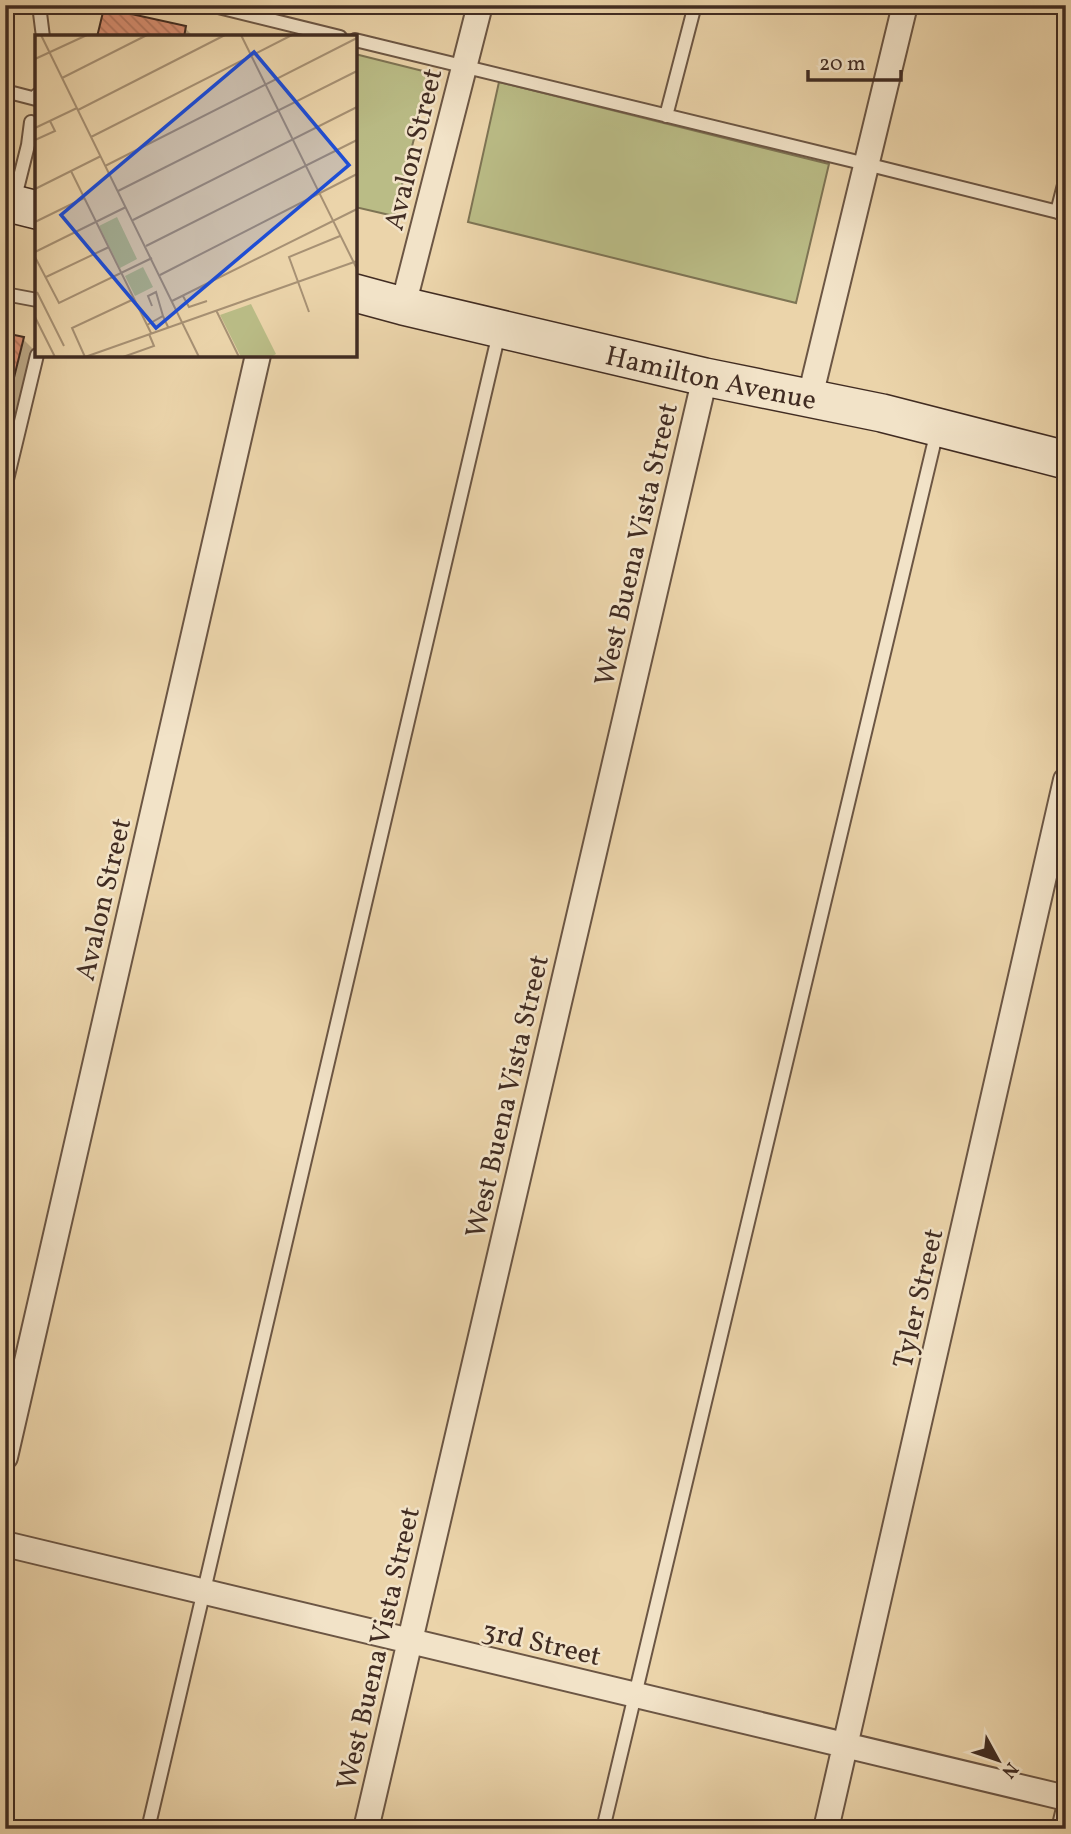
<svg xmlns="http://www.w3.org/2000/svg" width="1071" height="1834" font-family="Vollkorn,serif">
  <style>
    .green { fill: #babc86; stroke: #7e7454; stroke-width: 2 }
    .shadow { fill: #0003 }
    .building { fill: url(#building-back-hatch); stroke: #412c22; stroke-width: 2 }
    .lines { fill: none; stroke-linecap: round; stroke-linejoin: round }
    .lane-casing { stroke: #6c5644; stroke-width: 16 }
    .street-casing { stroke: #6c5644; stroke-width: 28 }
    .secondary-casing { stroke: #412c22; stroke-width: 40 }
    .lane { stroke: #f2e3c8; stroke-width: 12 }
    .street { stroke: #f2e3c8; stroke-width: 24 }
    .secondary { stroke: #f2e3c8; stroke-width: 37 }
    .labels { text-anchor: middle; stroke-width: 5; stroke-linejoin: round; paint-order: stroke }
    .street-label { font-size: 28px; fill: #412c22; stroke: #f2e3c8 }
    .inset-road { fill: none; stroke: #a79174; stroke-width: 2 }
    .view { fill: #1d4ed8; fill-opacity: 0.15; stroke: #1d4ed8; stroke-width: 3.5 }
    .inset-edge { fill: none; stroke: #412c22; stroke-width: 3.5 }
  </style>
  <defs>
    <pattern id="building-back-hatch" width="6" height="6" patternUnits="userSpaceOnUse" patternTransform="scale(1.75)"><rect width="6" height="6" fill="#d99073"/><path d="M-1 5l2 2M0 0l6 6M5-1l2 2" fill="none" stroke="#b2765e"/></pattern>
  </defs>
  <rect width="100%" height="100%" fill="#ebd4aa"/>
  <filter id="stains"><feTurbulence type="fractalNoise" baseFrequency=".00286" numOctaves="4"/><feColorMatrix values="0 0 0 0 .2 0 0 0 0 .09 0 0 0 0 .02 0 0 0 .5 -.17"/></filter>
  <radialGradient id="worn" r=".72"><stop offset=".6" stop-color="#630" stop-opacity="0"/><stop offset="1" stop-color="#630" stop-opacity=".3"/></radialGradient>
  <path class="green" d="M355 54 431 73 394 216 355 207Z
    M499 82 829 164 796 303 468 222Z"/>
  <path class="shadow" d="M185 28 194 37H99Z
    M5 335 23 339 37 353 5 479Z"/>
  <path class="building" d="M104 8 186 26 184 37H97Z
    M5 333 24 337 5 414Z"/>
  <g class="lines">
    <defs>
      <path id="lane" d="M42 5 40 13 43 37
        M210 5 340 37
        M355 40 866 164 1066 214
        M5 91 36 99 37 95
        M666 116 695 5
        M14 201 28 145 31 122
        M1057 212 1066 177
        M5 294 37 300
        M5 488 37 355
        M148 1829 499 333
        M603 1829 937 431
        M1058 1829 1066 1795"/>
      <path id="street" d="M403 306 480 5
        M810 397 905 5
        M5 1457 258 355
        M5 1544 1066 1798
        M366 1829 705 377
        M826 1829 1066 780"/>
      <g id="secondary">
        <path d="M5 202 37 210"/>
        <path id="s1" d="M355 293 403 306 705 377 882 413 1066 460"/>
      </g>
    </defs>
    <use href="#lane" class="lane-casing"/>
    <use href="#street" class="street-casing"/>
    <use href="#secondary" class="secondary-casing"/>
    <use href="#lane" class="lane"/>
    <use href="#street" class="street"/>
    <use href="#secondary" class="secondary"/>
  </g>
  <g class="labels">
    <g class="street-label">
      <text transform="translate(412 149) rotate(-76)" y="10">Avalon Street</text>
      <text dy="10" stroke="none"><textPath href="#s1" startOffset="366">Hamilton Avenue</textPath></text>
      <text transform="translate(635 544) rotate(-77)" y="10">West Buena Vista Street</text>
      <text transform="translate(102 899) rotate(-77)" y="10">Avalon Street</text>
      <text transform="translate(506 1096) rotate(-77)" y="10">West Buena Vista Street</text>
      <text transform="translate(917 1298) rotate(-77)" y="10">Tyler Street</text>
      <text transform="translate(542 1642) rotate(13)" y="10">3rd Street</text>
      <text transform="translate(377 1648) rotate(-77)" y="10">West Buena Vista Street</text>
    </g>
  </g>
  <g transform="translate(35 35)">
    <rect width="322" height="322" fill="#ebd4aa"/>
    <path d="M82 182 102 224 85 233 64 191ZM108 232 118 252 100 261 90 241ZM216 269 241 319 236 322H206L185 280Z" fill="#babc86"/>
    <path class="inset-road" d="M6 0 164 322M206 0 322 234M0 24 52 0M27 43 112 0M43 75 190 0M0 93 42 73M56 102 257 0M0 105 20 96 15 86M70 131 322 3M36 136 116 298M0 154 66 121M83 156 322 36M98 185 322 72M0 187 49 163M111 211 322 105M0 217 91 172M0 222 24 268 117 223M125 240 322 139M11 242 74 212M2 257 29 311M148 261 154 272 172 266M137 266 322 174M117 271 113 261 121 257 128 281M181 275 204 322M274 277 254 222 305 201M0 282 20 322M112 290 128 281 133 292M50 322 322 226M50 322 37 293 99 264M88 322 119 311 114 299"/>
    <path class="view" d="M219 17 314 130 121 293 26 180Z"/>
    <rect width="322" height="322" class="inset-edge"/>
  </g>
  <rect width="1071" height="1834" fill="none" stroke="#ebd4aa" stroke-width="28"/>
  <rect x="7" y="7" width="1057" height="1820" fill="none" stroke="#412c22" stroke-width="3.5"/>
  <rect x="14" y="14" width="1043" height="1806" fill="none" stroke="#412c22" stroke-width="2"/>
  <g transform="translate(998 1760) rotate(130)" stroke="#f2e3c8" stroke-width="5" paint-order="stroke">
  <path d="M0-5L12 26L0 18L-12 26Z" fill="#412c22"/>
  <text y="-10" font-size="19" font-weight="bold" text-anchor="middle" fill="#412c22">N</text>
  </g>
  <path d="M808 70v10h93v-10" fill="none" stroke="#412c22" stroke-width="3.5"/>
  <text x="819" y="70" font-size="21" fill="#412c22" stroke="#f2e3c8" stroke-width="5" paint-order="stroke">20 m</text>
  <rect width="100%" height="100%" filter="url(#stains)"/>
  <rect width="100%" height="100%" fill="url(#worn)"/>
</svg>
